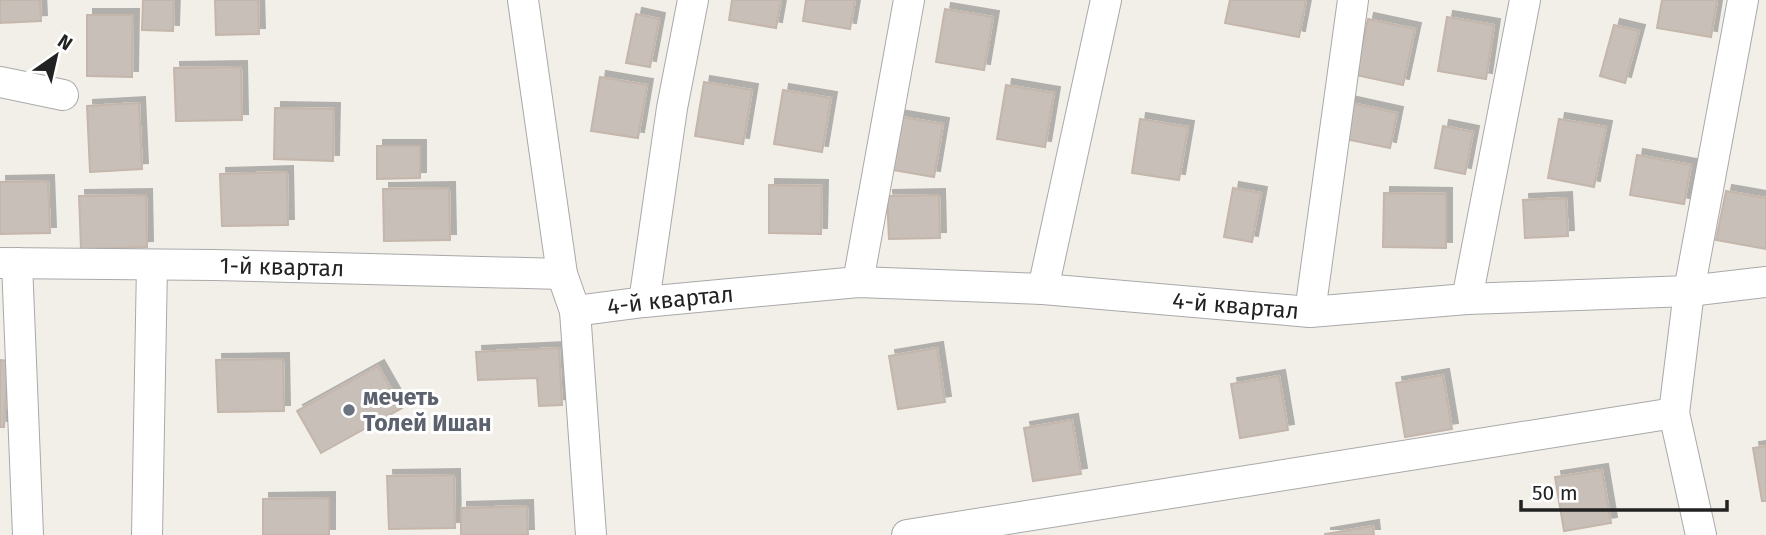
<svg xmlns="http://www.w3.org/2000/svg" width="1766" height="535" font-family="'Fira Sans',sans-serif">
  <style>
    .building { fill: #c7bfb8; stroke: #c4b6ab; stroke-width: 2; filter: url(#shadow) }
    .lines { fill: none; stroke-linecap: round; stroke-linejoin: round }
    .minor-casing { stroke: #a9a9a9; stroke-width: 32 }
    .minor { stroke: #fff; stroke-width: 30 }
    .worship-dot { fill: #6b7280; stroke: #fff; stroke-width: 2.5 }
    .labels { text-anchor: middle; stroke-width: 6; stroke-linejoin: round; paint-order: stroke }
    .street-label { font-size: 23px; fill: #222; stroke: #fff }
    .worship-label { font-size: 23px; font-weight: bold; fill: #5b616d; stroke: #fff; text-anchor: start }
  </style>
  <defs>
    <filter id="shadow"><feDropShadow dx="6" dy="-6" stdDeviation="0" flood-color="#0004"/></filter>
  </defs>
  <rect width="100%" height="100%" fill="#f2efe9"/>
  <path class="building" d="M0 0H40L41 21 0 23Z
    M143 0H174L173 31 142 30Z
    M215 0H258L259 34 216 35Z
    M732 0H781L776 28 729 20Z
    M806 0H855L850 29 803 21Z
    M1230 0H1306L1299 37 1225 23Z
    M1662 0H1717L1711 37 1657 28Z
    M945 9 993 17 984 70 936 62Z
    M636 14 659 19 650 67 626 63Z
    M87 15H133L132 77 87 76Z
    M1447 17 1494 25 1486 79 1438 71Z
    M1368 19 1415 29 1403 85 1356 75Z
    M1614 25 1639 31 1625 83 1600 76Z
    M241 67 242 120 176 121 174 68Z
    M600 77 647 85 638 138 591 131Z
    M704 82 752 90 743 144 695 136Z
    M1006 85 1054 93 1045 147 997 139Z
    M783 90 831 98 822 152 774 144Z
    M1347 102 1397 113 1390 148 1340 138Z
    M139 103 142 169 90 172 87 106Z
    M275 108 334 109 333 161 274 159Z
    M896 116 943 124 934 177 887 169Z
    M1140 119 1188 127 1179 180 1132 173Z
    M1559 119 1606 127 1594 187 1548 178Z
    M1443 126 1473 132 1465 174 1435 168Z
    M377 146H420V178L377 179Z
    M1637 155 1691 165 1684 204 1630 195Z
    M287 172 288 225 222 226 220 174Z
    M48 181 50 233 0 234V182Z
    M769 185 822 186 821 234 769 233Z
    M449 188 450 240 384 241 383 189Z
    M1233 188 1261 193 1252 242 1224 237Z
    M1726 191 1766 198V249L1716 240Z
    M1384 193 1446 194V248L1383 247Z
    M146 195 147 247 81 249 79 196Z
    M939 195 940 238 889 239 887 196Z
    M1566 198 1568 236 1525 238 1523 200Z
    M559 348 562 405 539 406 537 378 478 380 476 352Z
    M937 348 945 402 898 409 889 356Z
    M283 359 284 411 218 412 216 360Z
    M0 360 8 361 4 427H0Z
    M378 366 402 408 321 453 297 411Z
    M1443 375 1452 429 1405 437 1396 383Z
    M1279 376 1288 430 1240 438 1231 384Z
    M1072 420 1081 474 1033 481 1024 428Z
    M1766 446V501H1762L1753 448Z
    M1602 470 1611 523 1564 531 1555 477Z
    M454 475 455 528 389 529 387 476Z
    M329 498V535H263V499Z
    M527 506 528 535H461V508Z
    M1373 526 1374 535H1325V534Z"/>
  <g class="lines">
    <defs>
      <g id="minor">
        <path d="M523 0 562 274 575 311 591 535"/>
        <path d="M0 82 63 95"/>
        <path id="s1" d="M0 263 214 265 562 274"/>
        <path d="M17 263 28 535"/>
        <path d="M858 282 909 0"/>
        <path d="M1043 289 1106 0"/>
        <path d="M1467 299 1689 291 1766 282"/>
        <path d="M644 302 672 108 693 0"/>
        <path id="s2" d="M575 311 644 302 858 282 1043 289 1310 312 1467 299 1525 0"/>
        <path d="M1310 312 1353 0"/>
        <path d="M1674 413 1689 291 1743 0"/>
        <path d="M147 535 152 265"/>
        <path d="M907 535 1674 413 1701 535"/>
      </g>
    </defs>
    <use href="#minor" class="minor-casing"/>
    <use href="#minor" class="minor"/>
  </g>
  <circle class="worship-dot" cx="349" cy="410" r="7"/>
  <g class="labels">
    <g class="street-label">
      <text dy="8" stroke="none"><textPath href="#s1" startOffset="282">1-й квартал</textPath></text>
      <text dy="8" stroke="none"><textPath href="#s2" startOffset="96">4-й квартал</textPath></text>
      <text dy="8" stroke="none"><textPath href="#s2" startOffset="663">4-й квартал</textPath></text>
    </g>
    <g class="worship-label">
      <text x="363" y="405">мечеть<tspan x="363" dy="26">Толей Ишан</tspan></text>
    </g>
  </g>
  <g transform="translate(56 56) rotate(34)" stroke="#ffffff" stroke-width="5" paint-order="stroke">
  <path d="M0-5L12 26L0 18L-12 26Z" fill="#222222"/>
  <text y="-10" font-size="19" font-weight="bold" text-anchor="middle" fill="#222222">N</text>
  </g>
  <path d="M1521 500v10h206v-10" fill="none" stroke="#222222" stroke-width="3.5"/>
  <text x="1532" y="500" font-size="21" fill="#222222" stroke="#ffffff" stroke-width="5" paint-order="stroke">50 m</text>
</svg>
